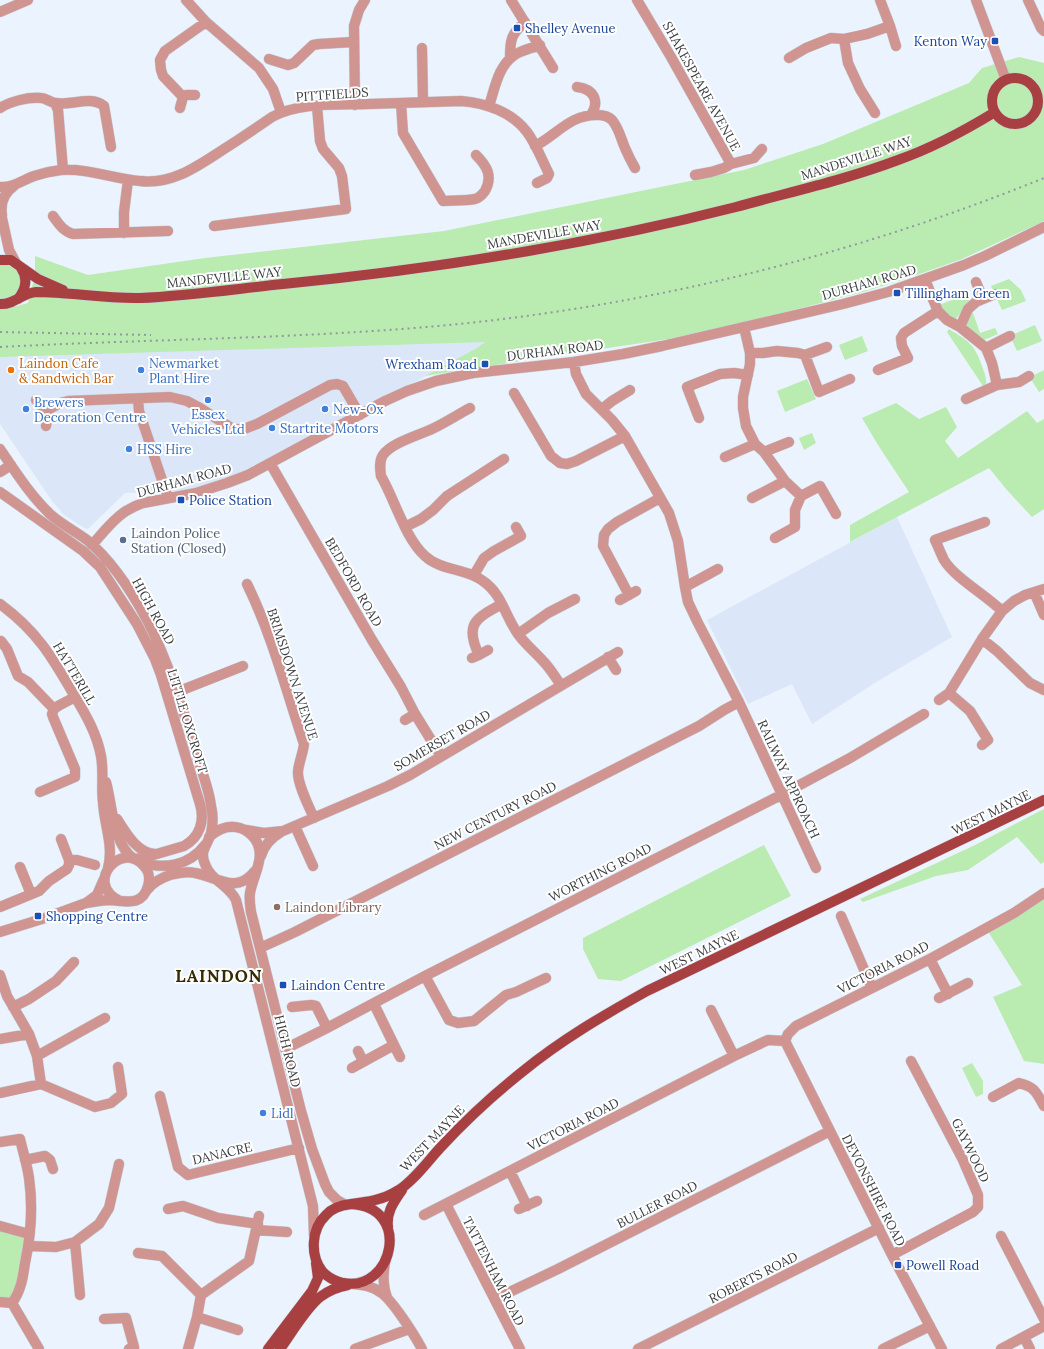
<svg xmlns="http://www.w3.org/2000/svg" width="1044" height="1349" font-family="Lora,serif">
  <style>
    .built { fill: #dbe7f8 }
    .green { fill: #baebb0 }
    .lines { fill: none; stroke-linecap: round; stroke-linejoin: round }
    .minor-casing { stroke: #c7ced8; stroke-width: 11 }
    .major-casing { stroke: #c7ced8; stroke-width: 11 }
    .minor { stroke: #d09491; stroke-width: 10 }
    .major { stroke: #a83f40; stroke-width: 10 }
    .rail { stroke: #9398a0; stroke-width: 2; stroke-dasharray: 2 4; stroke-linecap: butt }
    .transit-dot { fill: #1a4fb4; stroke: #fff; stroke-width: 1.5 }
    .food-dot { fill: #e8710a; stroke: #fff; stroke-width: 1.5 }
    .shop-dot { fill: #3f7fe0; stroke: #fff; stroke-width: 1.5 }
    .service-dot { fill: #5c6f8a; stroke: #fff; stroke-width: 1.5 }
    .education-dot { fill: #8d6e63; stroke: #fff; stroke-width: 1.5 }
    .labels { text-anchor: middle; stroke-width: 4; stroke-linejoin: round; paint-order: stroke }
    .transit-label { font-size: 13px; fill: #164399; stroke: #fff; text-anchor: start }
    .street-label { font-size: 13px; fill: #393c40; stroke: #fff }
    .food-label { font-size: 13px; fill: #c56008; stroke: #fff; text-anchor: start }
    .shop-label { font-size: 13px; fill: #366cbe; stroke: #fff; text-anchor: start }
    .service-label { font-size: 13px; fill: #4e5e75; stroke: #fff; text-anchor: start }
    .education-label { font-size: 13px; fill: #785e54; stroke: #fff; text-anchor: start }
    .district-label { font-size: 17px; font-weight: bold; letter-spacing: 1px; fill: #342c00; stroke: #fff }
  </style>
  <rect width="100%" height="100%" fill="#ebf3fe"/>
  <path class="built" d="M486 341 475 349 421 379 387 394 259 465 233 476 209 485 181 491 125 493 89 528 86 529 64 515 52 501 0 424V356Z
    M897 517 952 637 873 684 812 724 792 684 748 704 707 620Z"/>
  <path class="green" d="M1019 57 1044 63V221L962 259 911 277 863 292 763 318 669 339 540 358 425 376 475 349 485 342 0 357V309H6L28 303 35 275V256L88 275 205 258 444 231 744 170 823 144 969 83 982 68Z
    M0 264C15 265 26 274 18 289 17 292 16 295 13 297 9 299 4 299 0 300Z
    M1009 279 1021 290 1026 301 1002 310 991 286Z
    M968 294 970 299 956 319 950 317 939 305Z
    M972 310 980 333 995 328 998 334 984 340 966 327 967 319Z
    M1035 325 1042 341 1017 351 1010 336Z
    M949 329C968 341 974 343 982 366 984 372 987 378 986 384L983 386 947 332Z
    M862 336 868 351 845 360 839 345Z
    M1044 370V389L1039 392 1029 376 1034 375Z
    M807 379 816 399 785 412 777 391Z
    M896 403 919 419 946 407 957 427 945 441 958 458 1027 411 1037 423 1044 419V509L1032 517 1007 490 989 468 850 542V525L909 492 878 445 862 418Z
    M812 433 816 443 804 450 799 438Z
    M1044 809V862L1041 864 1017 837 968 870 936 876 863 902 860 899 975 845Z
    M764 845 791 896 621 981 598 979 583 949V938Z
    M1044 896V1064L1024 1061 993 997 1022 985 987 930Z
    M972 1063 983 1081V1094L976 1097 962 1068Z
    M0 1226 29 1234 12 1303 0 1302Z"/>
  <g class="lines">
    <defs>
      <path id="minor" d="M186 0 206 22 259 68 273 89 281 112
        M511 0 553 68
        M637 0 671 57 731 164
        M880 0 890 26 896 46
        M976 0 1006 80
        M1028 0 1041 28 1044 31
        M0 12 28 0
        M844 39 848 63 860 89 875 113
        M422 48 423 102
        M510 58C510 40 511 34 525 22
        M789 58 806 48 831 38 844 39 867 34 890 26
        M269 59 288 65 294 63 313 45 319 44 353 42
        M577 87C594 89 600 101 591 115
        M183 97 163 76 161 70 160 60 165 51 206 22
        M55 103 58 110 63 170
        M401 103 403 133 443 201C453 200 465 201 475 199 479 198 482 195 485 191 493 176 487 166 476 155
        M355 105 354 26 359 10 365 0
        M489 106C495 88 498 65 516 54 523 50 532 48 540 45
        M0 108C11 101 28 97 41 98 46 98 51 103 56 103 72 106 90 95 104 106L111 147
        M180 108 183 97 186 95H195
        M535 146C557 135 570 114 598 115 603 115 608 116 612 120 619 128 621 139 625 148 628 155 631 161 635 168
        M695 175 711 172 724 168 731 164 754 158 762 149
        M0 187C13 188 23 180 34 176 43 173 52 171 61 170 88 168 114 179 140 181 172 185 198 166 224 149 240 139 256 128 272 117 299 102 338 105 369 104 400 103 430 102 461 101 486 103 512 112 527 132 536 144 542 160 549 174L547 178 537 183
        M0 209 9 250 16 263
        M2 215C0 202 4 193 14 186
        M53 216C59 224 63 231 73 234L168 231
        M214 226 346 209 342 176 339 168 323 149 320 141 317 106
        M124 233V212L128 180
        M925 279 932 297 938 311 947 320 960 327 986 348 992 363 997 385
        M976 282 983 299
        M744 327 750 353V364L743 397V408L746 426 755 444 764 452 785 481 801 496 820 486 836 514
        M960 327 968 309 976 302 995 294
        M986 348 1010 336
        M750 353H763L777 351 798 353 805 355 827 347
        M805 355 819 392 850 379
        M574 362 576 374 586 394 612 420 625 436 669 513 678 541 685 587 688 602 698 623 739 702 816 868
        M878 370 908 358 902 346 901 338 904 333 938 311
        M514 393 551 456 560 463 567 464 576 461 625 436
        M138 399 139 411 168 498
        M966 399 997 385 1019 382 1029 376
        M36 400 46 411 60 403 68 401 170 397 187 401 200 408 233 429H244L257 424 330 385 337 384 343 386 360 415
        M470 408C457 415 445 423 432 429 419 435 391 443 383 455 379 461 380 469 381 476 395 500 405 538 425 556 441 571 466 568 483 581 502 594 505 616 518 634 525 644 535 652 543 661 550 668 555 677 561 685
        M602 409 612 401 630 390
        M699 418 687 387 720 374 734 373 748 375
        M46 426 47 418 46 411
        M0 449C15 471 30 495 50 514 61 524 75 531 87 540 111 560 132 592 147 620 169 663 183 710 197 756 202 772 209 789 211 806 213 814 213 824 211 833 208 845 199 850 205 864 210 880 229 885 236 900L313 1206 314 1235
        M764 452 789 442
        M725 457 755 444
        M270 463 372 640 401 687 415 714 441 756
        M0 472 11 465
        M0 492 83 551 100 567 137 624 155 659 161 675 200 804C205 821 200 837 184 846L143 858 134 859
        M752 498 785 481
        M985 522 935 540C938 546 941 554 944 560 955 578 986 595 1002 611
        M405 527 421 519 433 510 447 496 504 459
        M775 538 795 527V510L801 496
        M92 545C102 534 113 519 126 511 131 508 137 505 143 503L196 493 227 483 248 475 385 401 407 391 436 381 473 373 574 362 623 354 662 346 843 304 888 292 964 265 985 256 1044 227
        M474 575 484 558 494 551 521 536 516 527
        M247 584C272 635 286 690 304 744 303 753 299 762 298 771 297 783 309 807 314 818
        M685 587 718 569
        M1034 592 1044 615
        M629 595 603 546 604 535 608 529 617 522 660 498
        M620 600 636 591
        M0 604C37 631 52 657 74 695 86 715 97 734 101 756 104 772 101 787 103 802 104 825 114 845 108 868
        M518 634 548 613 575 599
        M982 639 997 651 1030 683 1044 690
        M1 641 7 649 18 676 28 682 54 709 52 714 53 717 75 769V777L40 792
        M479 655 488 650
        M608 657 616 670
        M472 658 479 655C464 624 476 618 502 604
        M177 692 243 666
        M949 693 970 711 988 740 982 745
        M939 700 949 693 982 639 1002 611 1014 601 1025 595 1044 589
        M54 709 58 706 75 697
        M405 720 415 714
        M106 782C113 807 112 843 134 859
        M117 819C126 833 137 853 155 854
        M295 826 313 866
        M246 830 264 833 283 831 388 786 410 775 618 652
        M209 837C218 829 228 824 240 828 247 830 251 834 255 839 267 856 253 875 250 893 249 899 250 905 251 912L301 1111 312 1149 325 1184 329 1192 337 1200 346 1205
        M261 856C264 845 271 838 281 832
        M69 860H77L95 865
        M140 862C164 870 189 866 205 845
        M20 867 31 894
        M147 890C153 882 161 878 170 875 178 873 187 871 195 873 218 877 236 895 255 871
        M86 903C94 902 102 900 110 900 126 901 142 907 148 886 150 879 149 871 144 866 121 839 83 884 120 901
        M0 907 39 891 49 881 67 869 69 865V860L61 839
        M841 916 872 988
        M0 932 45 918 86 903 97 895 104 879
        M260 948 295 932 699 726 724 710 739 702
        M930 959 948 994
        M0 975 7 996 29 1034 37 1056 41 1084 95 1107 111 1103 122 1094 118 1067
        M425 976 449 1020 458 1023 474 1021 506 995 516 992 546 978
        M939 998 968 983
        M374 1004 394 1045 400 1057
        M13 1007 29 999 56 981 74 962
        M292 1007 311 1005 316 1006 327 1028
        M711 1010 734 1056
        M0 1039 29 1034
        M785 1041 892 1255 942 1349
        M785 1041 788 1034 796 1026 930 959 1014 913 1044 893
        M285 1049 327 1028 425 976 781 795 850 758 924 714
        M358 1051 363 1061
        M37 1056 105 1018
        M352 1068 394 1045
        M0 1093 41 1084
        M160 1096 178 1167 188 1175 299 1148
        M993 1097 1019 1083C1035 1087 1036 1092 1044 1106
        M0 1142 20 1139C23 1152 27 1164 29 1178 33 1206 31 1235 25 1263 23 1277 21 1291 12 1303
        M25 1160 45 1156 50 1160 53 1169
        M510 1171 527 1206
        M446 1204 520 1349
        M168 1209 183 1206 218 1218 258 1224
        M519 1209 537 1201
        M424 1215 734 1056 768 1040 785 1041
        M0 1226 29 1234
        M256 1230 287 1232
        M1001 1236 1044 1319
        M75 1242 80 1295
        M29 1246 56 1247 75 1242 99 1224 109 1208 119 1164
        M138 1253 162 1256 201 1295 197 1317 188 1349
        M892 1255 973 1212 978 1207V1195L963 1160 911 1061
        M386 1258C383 1271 382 1284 387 1297
        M354 1284C363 1285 372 1286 380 1292 392 1299 415 1336 422 1349
        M201 1295 249 1261 259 1216
        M495 1299 558 1269 830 1131
        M0 1302 12 1303 39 1349
        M197 1317 238 1330
        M104 1319 126 1318 134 1347 129 1349
        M1024 1337 1030 1349
        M355 1349 409 1329
        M638 1349 879 1228
        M883 1349 930 1326
        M1001 1349 1044 1326"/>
      <path id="major" d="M992 101a23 23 0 1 1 46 0a23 23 0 1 1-46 0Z
        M0 260H11L38 279 63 290
        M18 299C26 289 28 278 21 268
        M0 304C14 305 22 293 36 292 71 292 105 299 140 298 187 296 235 289 283 284 435 269 587 245 736 207 790 192 845 180 898 160 932 148 964 131 995 112
        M351 1204C367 1202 383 1200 397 1191 412 1183 428 1161 440 1148 465 1121 493 1095 522 1072 561 1040 604 1015 647 991L1044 800
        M351 1204C413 1207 393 1293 343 1283 335 1281 328 1278 322 1271 310 1255 311 1229 326 1215 332 1208 342 1205 351 1204Z
        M388 1227C386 1212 394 1202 402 1190
        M268 1349 312 1291 318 1278 316 1263
        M280 1349C291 1334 306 1308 320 1297 328 1291 337 1287 348 1285"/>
    </defs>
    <use href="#minor" class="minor-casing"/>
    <use href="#major" class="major-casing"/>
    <use href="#minor" class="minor"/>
    <use href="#major" class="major"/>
    <path class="rail" d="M0 332 151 335
      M0 347C149 339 300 339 449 325 653 305 854 255 1044 178"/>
  </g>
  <g class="transit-dot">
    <rect x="513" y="24" width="8" height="8" rx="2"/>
    <rect x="991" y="37" width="8" height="8" rx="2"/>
    <rect x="893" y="289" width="8" height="8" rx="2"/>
    <rect x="481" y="360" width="8" height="8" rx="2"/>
    <rect x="177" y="496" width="8" height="8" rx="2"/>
    <rect x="34" y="912" width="8" height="8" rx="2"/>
    <rect x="279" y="981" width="8" height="8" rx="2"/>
    <rect x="894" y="1261" width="8" height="8" rx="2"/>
  </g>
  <circle class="food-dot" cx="11" cy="370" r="4"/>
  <g class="shop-dot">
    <circle cx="141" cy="370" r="4"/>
    <circle cx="208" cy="400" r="4"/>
    <circle cx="26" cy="409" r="4"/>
    <circle cx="325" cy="409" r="4"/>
    <circle cx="272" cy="428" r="4"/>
    <circle cx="129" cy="449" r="4"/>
    <circle cx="263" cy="1113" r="4"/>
  </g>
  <circle class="service-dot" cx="123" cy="540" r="4"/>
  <circle class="education-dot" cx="277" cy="907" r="4"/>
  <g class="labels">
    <g class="transit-label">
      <text x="525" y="33">Shelley Avenue</text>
      <text x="987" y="46" text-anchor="end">Kenton Way</text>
      <text x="905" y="298">Tillingham Green</text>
      <text x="477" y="369" text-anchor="end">Wrexham Road</text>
      <text x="189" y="505">Police Station</text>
      <text x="46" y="921">Shopping Centre</text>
      <text x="291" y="990">Laindon Centre</text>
      <text x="906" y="1270">Powell Road</text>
    </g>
    <g class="street-label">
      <text transform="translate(702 86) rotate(61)" y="5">SHAKESPEARE AVENUE</text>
      <text transform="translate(332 94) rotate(-4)" y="5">PITTFIELDS</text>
      <text transform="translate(856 158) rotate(-18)" y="5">MANDEVILLE WAY</text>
      <text transform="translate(544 234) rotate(-10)" y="5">MANDEVILLE WAY</text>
      <text transform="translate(224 277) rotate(-6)" y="5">MANDEVILLE WAY</text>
      <text transform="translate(869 282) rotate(-16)" y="5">DURHAM ROAD</text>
      <text transform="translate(555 350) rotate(-7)" y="5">DURHAM ROAD</text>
      <text transform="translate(184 480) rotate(-15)" y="5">DURHAM ROAD</text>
      <text transform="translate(354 582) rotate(60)" y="5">BEDFORD ROAD</text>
      <text transform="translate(154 611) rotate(61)" y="5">HIGH ROAD</text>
      <text transform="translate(75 673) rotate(59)" y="5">HATTERILL</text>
      <text transform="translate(293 674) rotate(72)" y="5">BRIMSDOWN AVENUE</text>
      <text transform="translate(188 721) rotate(73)" y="5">LITTLE OXCROFT</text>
      <text transform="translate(442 740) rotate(-30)" y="5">SOMERSET ROAD</text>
      <text transform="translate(789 779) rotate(65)" y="5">RAILWAY APPROACH</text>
      <text transform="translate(991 812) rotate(-26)" y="5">WEST MAYNE</text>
      <text transform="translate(495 815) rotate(-27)" y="5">NEW CENTURY ROAD</text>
      <text transform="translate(600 872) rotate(-27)" y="5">WORTHING ROAD</text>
      <text transform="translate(699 952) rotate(-26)" y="5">WEST MAYNE</text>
      <text transform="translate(883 967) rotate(-27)" y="5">VICTORIA ROAD</text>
      <text transform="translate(288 1051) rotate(76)" y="5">HIGH ROAD</text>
      <text transform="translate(573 1124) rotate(-27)" y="5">VICTORIA ROAD</text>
      <text transform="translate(432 1138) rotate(-46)" y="5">WEST MAYNE</text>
      <text transform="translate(971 1150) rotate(64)" y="5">GAYWOOD</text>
      <text transform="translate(222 1153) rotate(-13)" y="5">DANACRE</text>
      <text transform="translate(874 1190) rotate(63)" y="5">DEVONSHIRE ROAD</text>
      <text transform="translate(657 1204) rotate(-27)" y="5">BULLER ROAD</text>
      <text transform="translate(494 1271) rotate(63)" y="5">TATTENHAM ROAD</text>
      <text transform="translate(753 1277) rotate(-27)" y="5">ROBERTS ROAD</text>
    </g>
    <g class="food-label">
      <text x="19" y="368">Laindon Cafe<tspan x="19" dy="15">&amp; Sandwich Bar</tspan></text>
    </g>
    <g class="shop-label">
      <text x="149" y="368">Newmarket<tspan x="149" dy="15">Plant Hire</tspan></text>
      <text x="34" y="407">Brewers<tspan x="34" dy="15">Decoration Centre</tspan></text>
      <text x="333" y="414">New-Ox</text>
      <text x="208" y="419" text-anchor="middle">Essex<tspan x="208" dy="15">Vehicles Ltd</tspan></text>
      <text x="280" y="433">Startrite Motors</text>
      <text x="137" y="454">HSS Hire</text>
      <text x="271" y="1118">Lidl</text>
    </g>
    <g class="service-label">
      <text x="131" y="538">Laindon Police<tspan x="131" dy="15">Station (Closed)</tspan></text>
    </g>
    <g class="education-label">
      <text x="285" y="912">Laindon Library</text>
    </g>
    <g class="district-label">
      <text x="219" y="982">LAINDON</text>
    </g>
  </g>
</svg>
